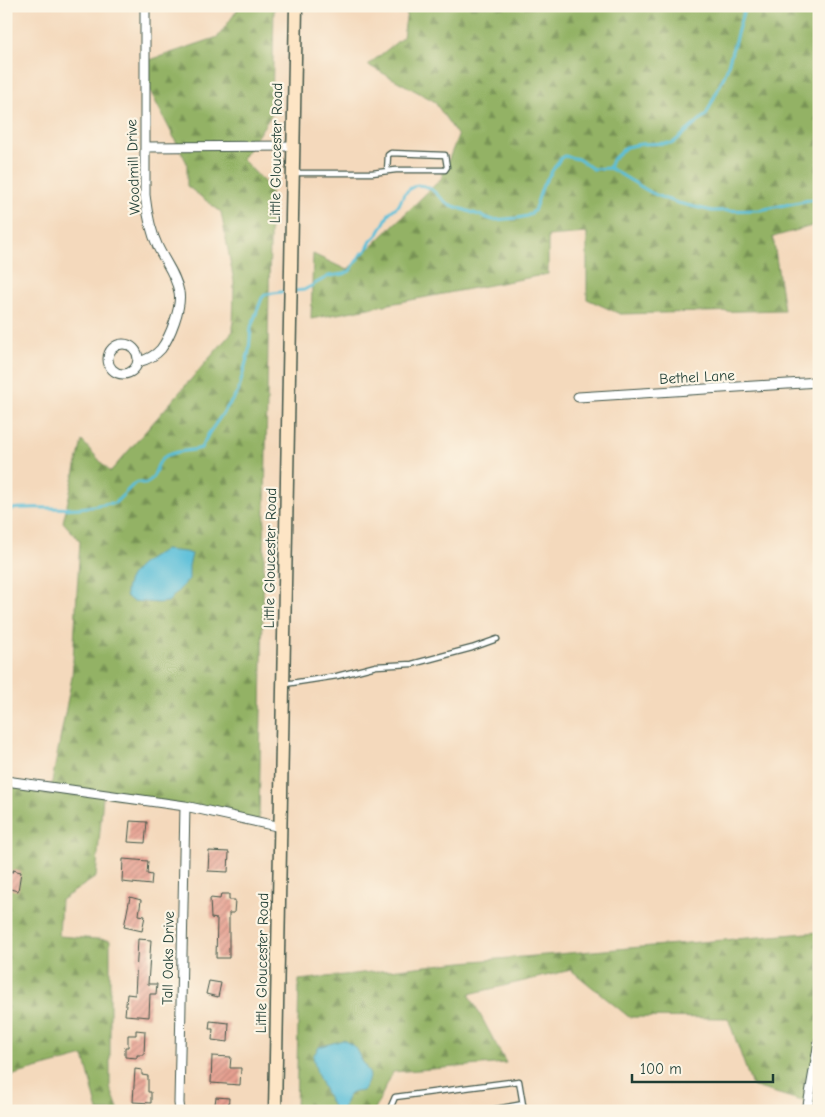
<svg xmlns="http://www.w3.org/2000/svg" width="825" height="1117" font-family="'Comic Neue',sans-serif">
  <style>
    .forest { fill: url(#forest-firs); stroke: #59784c }
    .water { fill: #5bbfd9; stroke: #3d7e86 }
    .lines { fill: none; stroke-linecap: round; stroke-linejoin: round }
    .stream { stroke: #5bbfd9; stroke-width: 3 }
    .building { fill: url(#building-hatch) }
    .lane-casing { stroke: #3f5448; stroke-width: 7 }
    .street-casing { stroke: #3f5448; stroke-width: 11 }
    .secondary-casing { stroke: #3f5448; stroke-width: 15 }
    .lane { stroke: #fff; stroke-width: 4.5 }
    .street { stroke: #fff; stroke-width: 9 }
    .secondary { stroke: #fde5c5; stroke-width: 12 }
    .labels { text-anchor: middle; stroke-width: 4.5; stroke-linejoin: round; paint-order: stroke }
    .street-label { font-size: 15px; fill: #1f3d34; stroke: #fcf5e5 }
  </style>
  <defs>
    <pattern id="forest-firs" width="22" height="20" patternUnits="userSpaceOnUse" patternTransform="scale(1.25)"><rect width="22" height="20" fill="#93b265"/><path d="M5 1l3.5 6h-7zM16 11l3.5 6h-7z" fill="#779254"/></pattern>
    <pattern id="building-hatch" width="6" height="6" patternUnits="userSpaceOnUse" patternTransform="scale(1.25)"><rect width="6" height="6" fill="#e7a091"/><path d="M-1 1l2-2M0 6l6-6M5 7l2-2" fill="none" stroke="#bb8477"/></pattern>
  </defs>
  <rect width="100%" height="100%" fill="#fcf5e5"/>
  <filter id="ink" filterUnits="userSpaceOnUse"><feTurbulence type="fractalNoise" baseFrequency=".02" numOctaves="2"/><feDisplacementMap in="SourceGraphic" scale="10" xChannelSelector="R" yChannelSelector="G"/><feConvolveMatrix kernelMatrix="1 2 1 2 8 2 1 2 1" color-interpolation-filters="sRGB"/></filter>
  <filter id="wash" filterUnits="userSpaceOnUse"><feTurbulence type="fractalNoise" baseFrequency=".0096" numOctaves="4" result="noise"/><feDisplacementMap in="SourceGraphic" scale="20" xChannelSelector="R" yChannelSelector="G"/><feGaussianBlur stdDeviation="1.12" result="paint"/><feColorMatrix in="noise" values="0 0 0 0 0 0 0 0 0 0 0 0 0 0 0 0 0 1.4 0 .05"/><feComposite in="paint" operator="in"/></filter>
  <g filter="url(#wash)">
    <rect width="100%" height="100%" fill="#f4d9bc"/>
    <path class="forest" d="M240 6H274L272 114 242 159 271 189 259 820 103 796 96 877 61 900 59 936 110 940V1087L119 1111H98L84 1056 6 1077V782L51 787 72 677 80 541 63 522 82 441 110 472 233 331 234 282 221 212 187 186V163L145 81 144 62 218 37Z
      M408 6H819V224L773 237 784 310 620 314 587 299V233L548 236V274L311 319 313 254 347 270 441 179 458 136 434 101 368 65 403 37Z
      M819 932V1047L809 1103 752 1086 728 1018 629 1017 571 970 469 994 506 1063 393 1072 374 1111H296L299 980 462 962Z"/>
    <path class="water" d="M165 550 185 552 192 554 189 566V579L168 602 158 603 132 601 126 596C125 572 146 560 165 550Z
      M343 1040 354 1046 370 1075C368 1079 367 1086 363 1090 360 1092 360 1091 355 1092 347 1093 344 1103 343 1111H335C326 1092 316 1077 313 1056L319 1047Z"/>
    <g class="lines">
      <path class="stream" d="M609 168 612 160 626 147 641 144 673 143 706 115 726 72 745 6
        M294 291 304 290 329 276 344 274 350 271 361 254 366 251 371 241 378 234 390 212 399 205 404 194 411 188 417 185 425 186 431 189 448 204 493 220 518 218 527 216 534 211 543 185 560 159 565 156 578 159 593 169 609 168 615 171 650 192 663 198 678 203 712 211 760 210 819 198
        M6 510C31 505 55 510 80 508 92 507 102 503 115 503L135 483 139 482 145 484C157 479 154 466 163 458 173 450 190 452 201 448L209 433 238 392 249 351 251 327 262 298 266 294 288 291"/>
    </g>
    <g id="blocks">
      <path class="building" d="M130 821 147 822 145 843 128 842Z
        M209 851 229 852 228 872 208 871Z
        M123 859 148 861 147 874 152 875 151 885 122 882Z
        M13 870 21 872 18 891 6 888V871L13 872Z
        M221 894H229V900H235L234 913H229V958H216L217 919 211 918 210 898 220 899Z
        M130 897 141 900 139 915 145 916 142 931 124 927Z
        M138 939 151 940 148 984H157L156 994H150L149 1017 125 1015 127 994 135 995Z
        M209 981 221 983 218 997 206 994Z
        M210 1021 229 1023 228 1042 212 1040 213 1029H209Z
        M136 1030 145 1031 144 1055H137V1058L125 1057V1047H128V1035H136Z
        M212 1056 231 1057 230 1068H241L240 1085 211 1083Z
        M135 1069 142 1070V1075L148 1076V1092H151V1103L133 1102Z
        M216 1097 229 1098 228 1111H214Z"/>
    </g>
  </g>
  <g filter="url(#ink)">
    <use href="#blocks" fill-opacity="0" stroke="#3f5448" stroke-width="1"/>
    <g class="lines">
      <defs>
        <path id="lane" d="M293 173H372L396 170H445L447 167 445 155 391 153 388 155 387 171
          M285 684 337 676 376 666 412 664 472 648 497 639
          M389 1111 395 1097 519 1081 524 1111
          M485 1111 523 1104"/>
        <path id="street" d="M145 147 293 146
          M108 359a15 15 0 1 1 30 0a15 15 0 1 1-30 0Z
          M138 362C146 360 155 356 161 349 170 337 182 307 179 292 176 275 165 262 158 247 150 230 147 213 145 195V6
          M578 397 819 382
          M6 781 185 806 281 827
          M180 1111 179 1103 185 806
          M807 1111 819 1042"/>
        <path id="secondary" d="M275 1111 296 6"/>
      </defs>
      <use href="#lane" class="lane-casing"/>
      <use href="#street" class="street-casing"/>
      <use href="#secondary" class="secondary-casing"/>
      <use href="#lane" class="lane"/>
      <use href="#street" class="street"/>
      <use href="#secondary" class="secondary"/>
    </g>
  </g>
  <g class="labels">
    <g class="street-label">
      <text transform="translate(276 153) rotate(-89)" y="5">Little Gloucester Road</text>
      <text transform="translate(133 167) rotate(-92)" y="5">Woodmill Drive</text>
      <text transform="translate(697 377) rotate(-3)" y="5">Bethel Lane</text>
      <text transform="translate(270 558) rotate(-89)" y="5">Little Gloucester Road</text>
      <text transform="translate(168 958) rotate(-89)" y="5">Tall Oaks Drive</text>
      <text transform="translate(262 963) rotate(-89)" y="5">Little Gloucester Road</text>
    </g>
  </g>
  <rect width="825" height="1117" fill="none" stroke="#fcf5e5" stroke-width="25"/>
  <path d="M632 1074v8h141v-8" fill="none" stroke="#1f3d34" stroke-width="2.5"/>
  <text x="640" y="1074" font-size="15" fill="#1f3d34" stroke="#fcf5e5" stroke-width="4" paint-order="stroke">100 m</text>
</svg>
